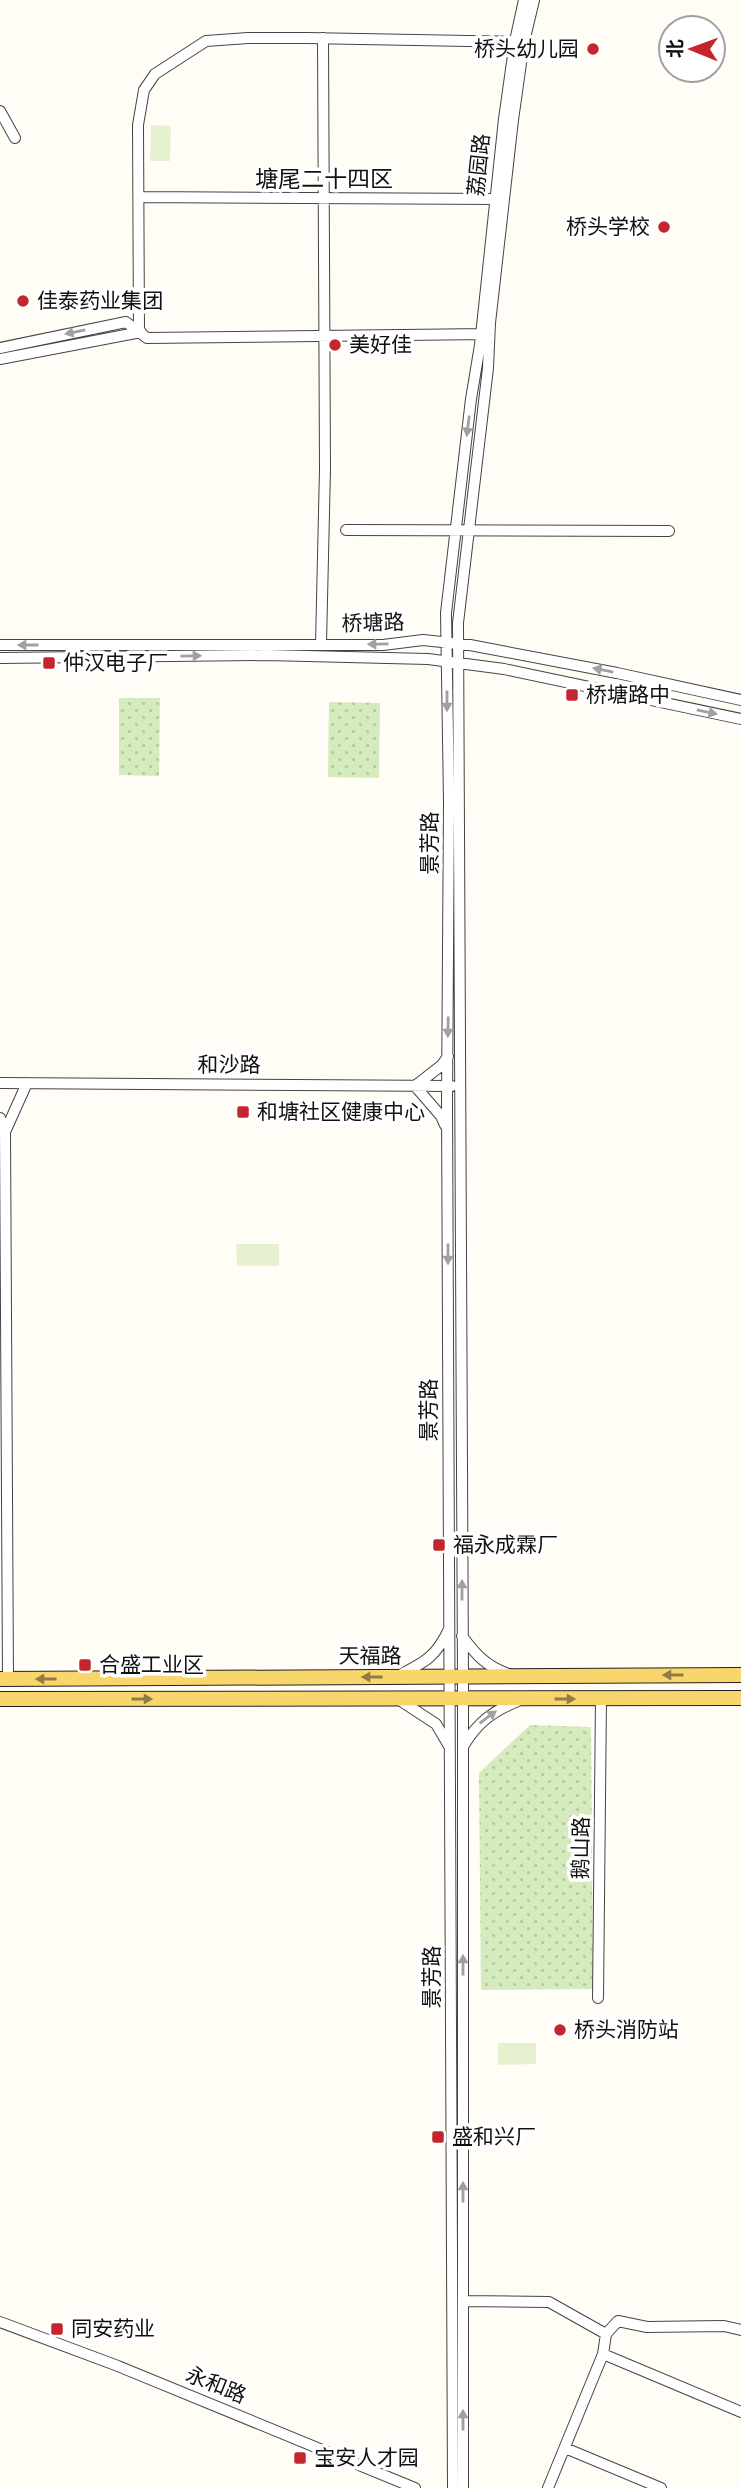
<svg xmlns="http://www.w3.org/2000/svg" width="741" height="2488" font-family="'Crimson Pro','Noto Sans SC',serif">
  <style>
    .grass { fill: url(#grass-dots) }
    .pitch { fill: #e6f2cf }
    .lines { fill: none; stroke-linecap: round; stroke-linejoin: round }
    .minor-casing { stroke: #444; stroke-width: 12 }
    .major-casing { stroke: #222; stroke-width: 16 }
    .minor { stroke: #fff; stroke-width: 10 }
    .major { stroke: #f9d66b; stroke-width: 14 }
    .oneway { fill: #a0a0a0 }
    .oneway2 { fill: #917d42 }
    .poi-dot { fill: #c4262e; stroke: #fff; stroke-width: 2.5 }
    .labels { text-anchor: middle; stroke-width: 7; stroke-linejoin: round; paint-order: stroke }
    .poi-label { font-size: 21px; fill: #111; stroke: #fff; text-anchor: start }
    .street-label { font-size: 21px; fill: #111; stroke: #fff }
    .neighbourhood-label { font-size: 23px; fill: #111; stroke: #fff }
  </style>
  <defs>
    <pattern id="grass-dots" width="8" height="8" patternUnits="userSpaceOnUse" patternTransform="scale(1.75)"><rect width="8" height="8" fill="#d5ebbd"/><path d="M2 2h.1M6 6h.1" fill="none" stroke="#b6c8a1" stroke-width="1.8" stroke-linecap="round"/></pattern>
  </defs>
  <rect width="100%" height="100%" fill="#fffdf5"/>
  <path class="grass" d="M119 698H160L159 776 119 775Z
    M329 702 380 703 379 778 328 777Z
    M530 1725 591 1727 593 1989 481 1990 479 1773Z"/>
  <path class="pitch" d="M151 125 171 126 170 161H150Z
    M236 1244H279V1266H237Z
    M498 2043H536V2064L498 2065Z"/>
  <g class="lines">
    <defs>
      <path id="minor" d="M0 111 15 138
        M139 197 500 199
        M139 332 138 125 144 90 155 74 206 41 248 38H306L521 42
        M0 348 126 322 147 338 487 334
        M0 359 141 332
        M346 530 669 531
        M321 644 325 469 323 38
        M0 645H383L423 640 470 645 617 673 741 700
        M0 658 267 655 428 659 504 669 741 719
        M0 1083 452 1086
        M0 1118 5 1132 8 1679
        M445 1125 441 1116 415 1086 442 1065 448 1056
        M5 1132 27 1083
        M462 1636C476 1655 486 1666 508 1674
        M398 1676C425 1662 436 1657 449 1629
        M398 1699 436 1724 449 1746
        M464 1745C478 1722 493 1711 518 1701
        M598 1998 601 1698
        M463 2301 549 2302 606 2334 603 2354 548 2488
        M0 2322 118 2366 415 2488
        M606 2334 618 2321 647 2327 724 2326 741 2330
        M603 2354 741 2412
        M565 2448 661 2488
        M453 2488 447 1102 449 801 446 613 471 399 480 345 504 119 515 41 524 0
        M463 2488V1676L458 623 488 368 490 323 513 120 524 42 534 0"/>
      <path id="major" d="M0 1679 741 1675
        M0 1699 741 1698"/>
    </defs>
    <use href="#minor" class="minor-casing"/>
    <use href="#major" class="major-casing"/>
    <use href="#minor" class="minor"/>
    <use href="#major" class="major"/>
  </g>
  <defs><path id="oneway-solid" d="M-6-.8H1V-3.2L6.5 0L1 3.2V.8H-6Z" transform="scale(1.75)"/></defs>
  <g class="oneway">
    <use href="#oneway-solid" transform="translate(75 332) rotate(168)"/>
    <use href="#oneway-solid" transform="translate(468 426) rotate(97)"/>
    <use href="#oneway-solid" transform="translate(378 644) rotate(179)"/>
    <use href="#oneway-solid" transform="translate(28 645) rotate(180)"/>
    <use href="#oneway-solid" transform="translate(191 656) rotate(-1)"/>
    <use href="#oneway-solid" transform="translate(603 670) rotate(-169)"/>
    <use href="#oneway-solid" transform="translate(447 701) rotate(90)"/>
    <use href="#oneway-solid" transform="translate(707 712) rotate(12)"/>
    <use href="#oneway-solid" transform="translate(448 1027) rotate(91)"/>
    <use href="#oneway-solid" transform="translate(448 1254) rotate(90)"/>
    <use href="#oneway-solid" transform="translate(462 1590) rotate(-90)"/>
    <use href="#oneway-solid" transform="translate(488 1717) rotate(-37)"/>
    <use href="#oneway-solid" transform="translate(463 1965) rotate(-90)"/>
    <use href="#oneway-solid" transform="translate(463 2192) rotate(-90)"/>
    <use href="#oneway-solid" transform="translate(463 2420) rotate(-90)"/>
  </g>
  <g class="oneway2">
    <use href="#oneway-solid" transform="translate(673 1675) rotate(180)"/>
    <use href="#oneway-solid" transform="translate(372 1677) rotate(180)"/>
    <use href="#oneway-solid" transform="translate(46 1679) rotate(180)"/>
    <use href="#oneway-solid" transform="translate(142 1699)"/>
    <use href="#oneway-solid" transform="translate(565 1699)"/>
  </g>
  <g class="poi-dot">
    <circle cx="593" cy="49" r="7"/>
    <circle cx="664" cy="227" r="7"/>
    <circle cx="23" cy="301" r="7"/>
    <circle cx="335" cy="345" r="7"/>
    <rect x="42" y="656" width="14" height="14" rx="3.5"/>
    <rect x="565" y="688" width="14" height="14" rx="3.5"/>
    <rect x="236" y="1105" width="14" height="14" rx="3.5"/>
    <rect x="432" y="1538" width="14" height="14" rx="3.5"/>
    <rect x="78" y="1658" width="14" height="14" rx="3.5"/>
    <circle cx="560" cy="2030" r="7"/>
    <rect x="431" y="2130" width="14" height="14" rx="3.5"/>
    <rect x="50" y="2322" width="14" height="14" rx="3.5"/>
    <rect x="293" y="2451" width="14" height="14" rx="3.5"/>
  </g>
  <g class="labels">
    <g class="poi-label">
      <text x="579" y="56" text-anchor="end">桥头幼儿园</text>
      <text x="650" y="234" text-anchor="end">桥头学校</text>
      <text x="37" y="308">佳泰药业集团</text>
      <text x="349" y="352">美好佳</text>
      <text x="63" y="670">仲汉电子厂</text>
      <text x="586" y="702">桥塘路中</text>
      <text x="257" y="1119">和塘社区健康中心</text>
      <text x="453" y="1552">福永成霖厂</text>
      <text x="99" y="1672">合盛工业区</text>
      <text x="574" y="2037">桥头消防站</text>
      <text x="452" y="2144">盛和兴厂</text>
      <text x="71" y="2336">同安药业</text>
      <text x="314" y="2465">宝安人才园</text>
    </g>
    <g class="street-label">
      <text transform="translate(479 165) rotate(-84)" y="7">荔园路</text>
      <text transform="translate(373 623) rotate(-2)" y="7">桥塘路</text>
      <text transform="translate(430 843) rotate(-90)" y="7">景芳路</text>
      <text x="229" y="1072">和沙路</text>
      <text transform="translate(429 1410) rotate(-90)" y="7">景芳路</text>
      <text x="370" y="1663">天福路</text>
      <text transform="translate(581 1848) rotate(-89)" y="7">鹅山路</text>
      <text transform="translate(432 1977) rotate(-90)" y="7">景芳路</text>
      <text transform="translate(216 2385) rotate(22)" y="7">永和路</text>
    </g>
    <g class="neighbourhood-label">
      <text x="324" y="187">塘尾二十四区</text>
    </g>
  </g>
  <g transform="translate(692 49) rotate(271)"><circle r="33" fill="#ffffff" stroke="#a0a0a0" stroke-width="2"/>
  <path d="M0-5L12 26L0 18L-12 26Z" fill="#c4262e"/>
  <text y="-10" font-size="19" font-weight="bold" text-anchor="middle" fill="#111111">北</text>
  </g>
</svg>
